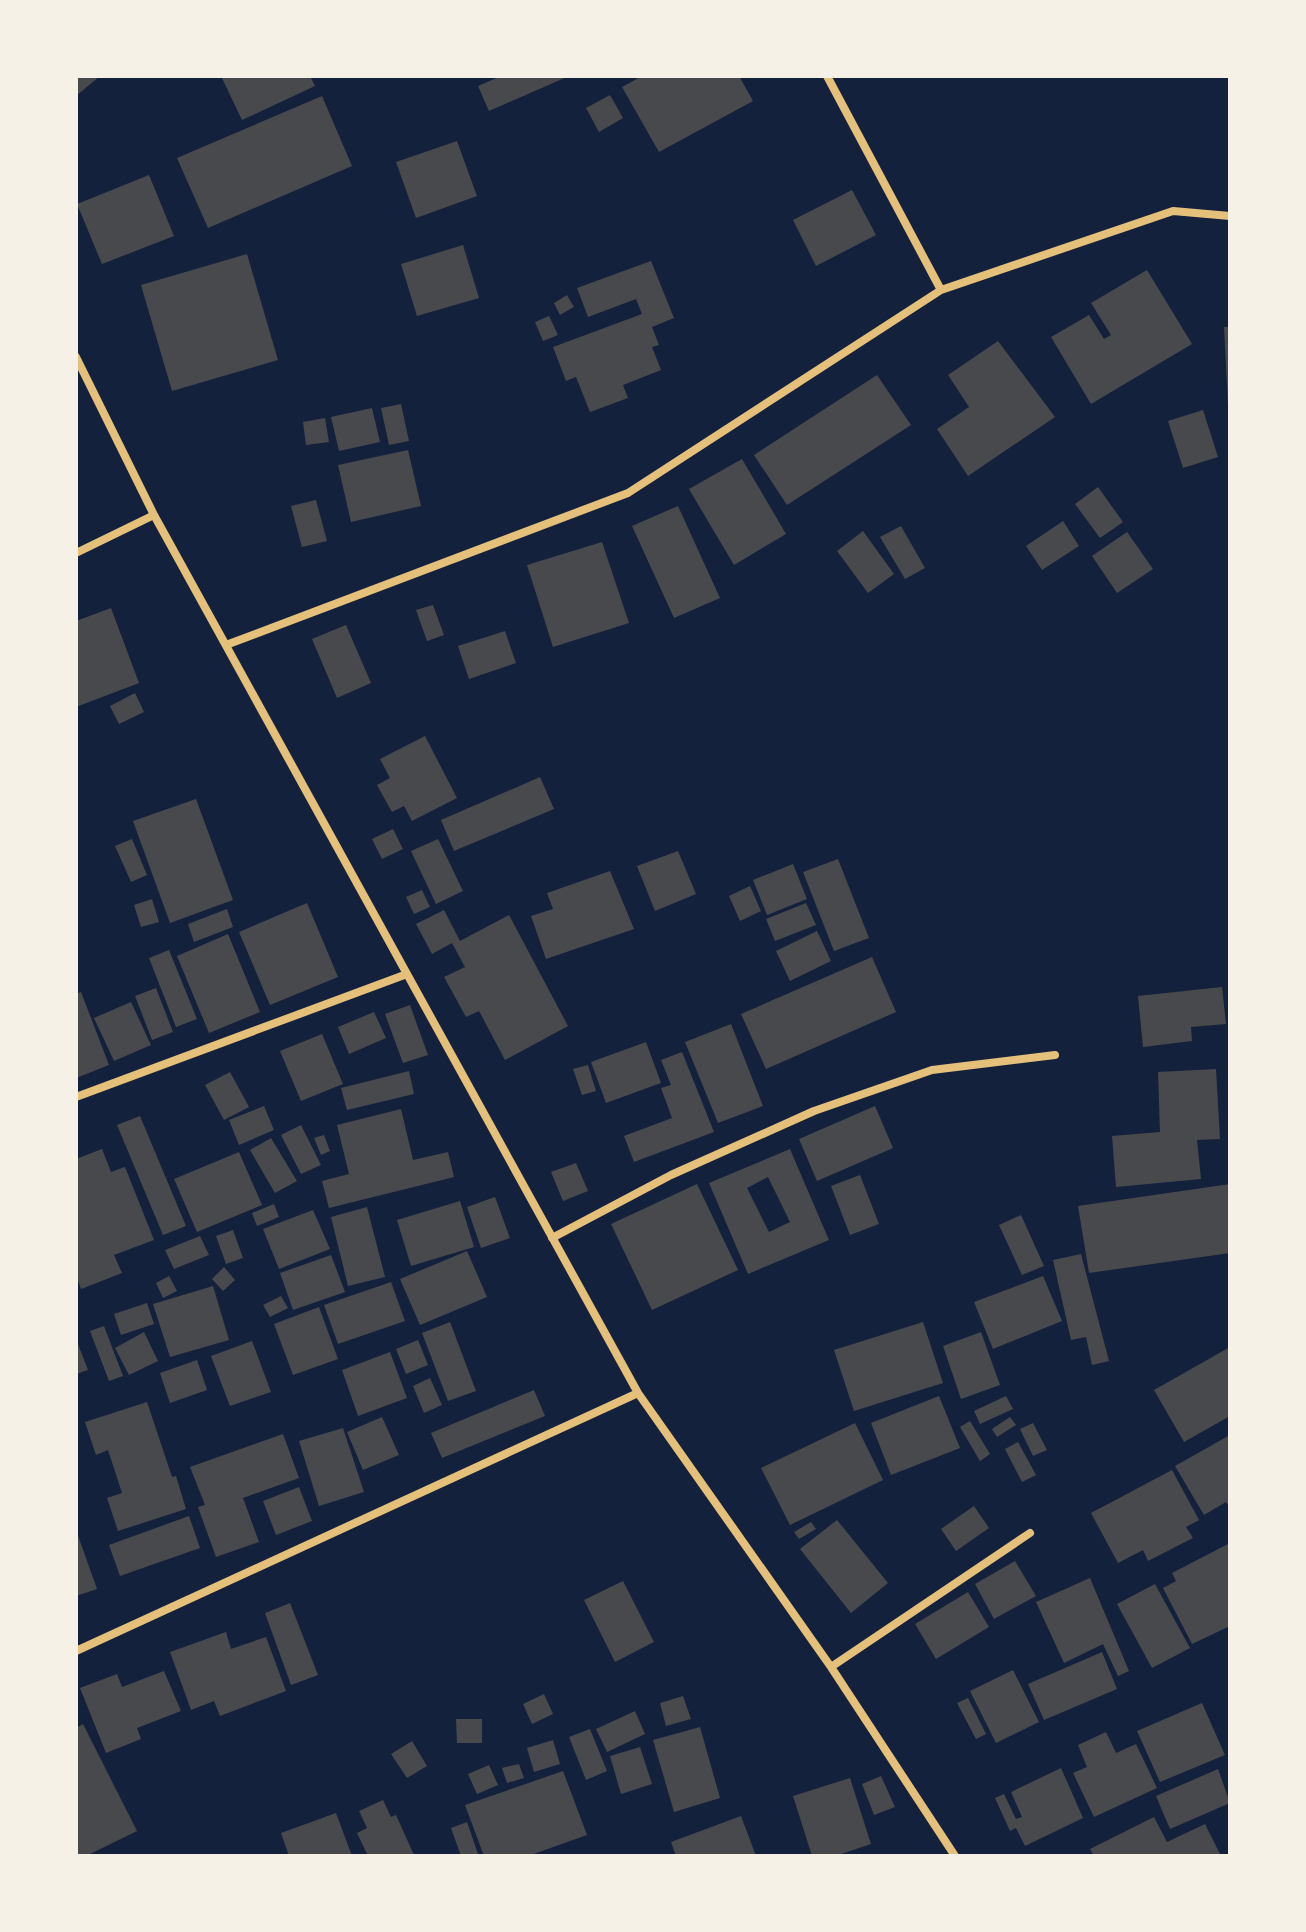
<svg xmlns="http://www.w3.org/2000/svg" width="1306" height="1932" font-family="Lato,sans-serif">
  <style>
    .building { fill: #48494c; fill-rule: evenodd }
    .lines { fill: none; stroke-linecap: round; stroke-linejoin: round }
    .minor { stroke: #e5c07b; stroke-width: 8 }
  </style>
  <rect width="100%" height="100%" fill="#14213d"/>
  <path class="building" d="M76 76H100L76 96Z
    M221 76H310L315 86 242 120Z
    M501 76H569L489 111 478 86Z
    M642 76H739L753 101 659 152 622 87Z
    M610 95 623 118 599 132 586 108Z
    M322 96 352 166 208 228 177 158Z
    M457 141 477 196 416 218 396 162Z
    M149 175 174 236 102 264 77 204Z
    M852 190 876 235 816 266 793 220Z
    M463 245 479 298 417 316 401 264Z
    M247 254 278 360 172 391 141 285Z
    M651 261 674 318 652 327 659 345 652 347 661 370 623 385 628 398 590 412 576 377 566 381 553 347 642 314 636 299 588 317 577 288Z
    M1147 270 1192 344 1091 404 1051 337 1089 315 1104 339 1111 335 1091 303Z
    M567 295 574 307 560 315 554 303Z
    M549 316 558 335 543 341 535 322Z
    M1224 327H1230V405H1228Z
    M998 341 1055 417 968 476 937 429 969 407 948 375Z
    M877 375 911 425 787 505 754 455Z
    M401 404 409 441 389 445 381 408Z
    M372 408 380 442 339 451 331 417Z
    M1203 410 1218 457 1183 468 1168 421Z
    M325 418 329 442 306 445 303 422Z
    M408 450 421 506 351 522 338 465Z
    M742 459 786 534 734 565 689 489Z
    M1098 487 1123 522 1100 538 1075 504Z
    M316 500 327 541 302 547 291 506Z
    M678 506 720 598 674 618 632 526Z
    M1063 521 1079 546 1042 570 1026 546Z
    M901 526 925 568 905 579 880 537Z
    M863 531 894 574 868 593 837 551Z
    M1127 532 1153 569 1117 593 1092 556Z
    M602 542 629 623 553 647 527 565Z
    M433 605 444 635 427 641 416 610Z
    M111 608 139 683 76 707V621Z
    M346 625 371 683 337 698 312 639Z
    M505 631 516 663 469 679 458 646Z
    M135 693 144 712 119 724 110 706Z
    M425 736 457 798 412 821 404 806 392 812 377 785 390 778 380 759Z
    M540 777 554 809 454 851 441 820Z
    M196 799 233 900 170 923 133 821Z
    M393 829 403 849 382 859 372 839Z
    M132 839 147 875 131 882 115 846Z
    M438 839 463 891 436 904 411 851Z
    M678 851 696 894 655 911 637 866Z
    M838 859 869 938 834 951 803 872Z
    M793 864 807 899 767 915 753 880Z
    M610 871 634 929 546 959 531 916 553 909 547 893Z
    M750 886 761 911 740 921 729 896Z
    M422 890 430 907 414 914 406 897Z
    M152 899 159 922 141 927 134 905Z
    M307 903 338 977 270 1005 239 932Z
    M806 903 816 925 775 941 766 919Z
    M227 909 233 927 194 942 188 924Z
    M444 910 460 941 509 915 568 1026 505 1060 479 1011 466 1017 444 977 465 967 452 943 432 954 416 924Z
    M817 931 831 961 790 981 776 951Z
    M228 934 260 1012 209 1033 177 956Z
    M169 950 197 1019 176 1027 149 958Z
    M872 957 896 1012 766 1069 741 1014Z
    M1222 987 1226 1024 1191 1027 1192 1041 1143 1047 1138 996Z
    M156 988 173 1032 152 1040 135 996Z
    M81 992 109 1065 76 1078V994Z
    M131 1002 151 1045 114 1061 94 1018Z
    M410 1005 428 1055 403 1063 385 1014Z
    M374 1012 386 1038 349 1054 338 1027Z
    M731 1024 763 1106 718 1123 685 1042Z
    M322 1034 343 1084 301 1101 280 1051Z
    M646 1042 661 1083 606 1103 591 1062Z
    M682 1052 714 1132 634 1162 624 1136 672 1118 661 1088 671 1085 661 1060Z
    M588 1065 596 1091 582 1095 573 1069Z
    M1216 1069 1220 1139 1197 1140 1201 1179 1116 1187 1112 1136 1160 1132 1158 1072Z
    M409 1071 414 1094 347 1110 341 1088Z
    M230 1072 249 1107 224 1120 205 1085Z
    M264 1106 274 1130 239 1145 229 1120Z
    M875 1106 893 1148 817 1181 799 1139Z
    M401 1109 413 1160 448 1152 454 1177 329 1208 322 1181 349 1174 337 1125Z
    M140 1116 186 1226 163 1235 117 1125Z
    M301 1125 321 1165 301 1174 281 1135Z
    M324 1135 330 1151 321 1155 314 1138Z
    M271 1138 297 1181 275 1193 250 1150Z
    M102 1149 111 1172 125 1167 154 1240 114 1255 122 1273 81 1289 76 1275V1159Z
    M790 1149 829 1240 748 1274 709 1183ZM768 1177 790 1222 769 1232 747 1188Z
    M239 1152 262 1205 197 1232 174 1179Z
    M576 1163 588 1191 563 1201 551 1172Z
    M860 1175 879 1224 850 1235 831 1186Z
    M697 1184 738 1270 652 1310 611 1224Z
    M1230 1184V1253L1089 1273 1078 1206Z
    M495 1197 510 1238 481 1248 467 1207Z
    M460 1201 474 1247 411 1266 397 1220Z
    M274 1204 279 1217 257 1226 252 1213Z
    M367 1207 385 1277 348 1286 331 1217Z
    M313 1210 330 1249 279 1269 263 1229Z
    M1021 1215 1044 1266 1022 1275 999 1225Z
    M233 1230 243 1258 226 1264 216 1236Z
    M200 1236 209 1255 174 1269 165 1250Z
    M467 1251 487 1297 420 1325 400 1279Z
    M1081 1254 1109 1361 1092 1365 1086 1337 1071 1340 1053 1260Z
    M331 1255 345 1292 293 1310 280 1273Z
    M224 1267 235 1280 223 1291 212 1279Z
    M169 1276 177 1291 163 1298 156 1283Z
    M1043 1276 1062 1321 993 1349 974 1302Z
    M391 1282 405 1321 338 1344 324 1305Z
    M213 1286 229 1340 170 1357 153 1304Z
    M281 1296 288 1308 270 1317 263 1305Z
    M147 1303 154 1324 121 1335 114 1314Z
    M319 1307 338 1359 293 1375 274 1324Z
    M450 1322 476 1391 448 1401 422 1333Z
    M923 1322 943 1383 854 1411 834 1350Z
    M104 1326 123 1376 109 1381 90 1331Z
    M144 1332 158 1361 129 1375 115 1348Z
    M981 1332 1000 1385 961 1399 943 1346Z
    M76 1339 88 1370 76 1374Z
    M418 1340 428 1365 406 1374 396 1349Z
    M252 1341 271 1392 230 1406 211 1356Z
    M1230 1347V1416L1184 1442 1154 1390Z
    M390 1352 407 1398 358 1416 342 1370Z
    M197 1360 207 1390 170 1403 160 1373Z
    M430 1378 442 1405 424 1413 413 1386Z
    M534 1390 545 1416 442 1458 431 1433Z
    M939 1396 960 1448 891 1475 871 1423Z
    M1006 1396 1013 1409 980 1424 974 1411Z
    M147 1402 172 1477 176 1476 186 1509 118 1531 107 1498 122 1493 108 1450 96 1455 85 1422Z
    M382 1417 399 1455 363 1470 347 1432Z
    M1010 1417 1016 1425 997 1437 992 1429Z
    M970 1421 990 1454 980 1461 960 1427Z
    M855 1423 883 1480 790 1525 761 1468Z
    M1033 1423 1047 1450 1033 1456 1020 1429Z
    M343 1428 364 1492 319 1506 299 1441Z
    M283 1434 299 1478 243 1498 259 1542 216 1557 198 1507 205 1505 190 1467Z
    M1230 1435V1508L1226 1502 1204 1515 1175 1466Z
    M1018 1442 1036 1475 1022 1482 1005 1449Z
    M1172 1470 1199 1520 1186 1527 1193 1538 1148 1561 1143 1550 1118 1563 1091 1513Z
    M299 1487 312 1521 276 1535 263 1501Z
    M974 1506 989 1528 956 1551 941 1529Z
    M189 1516 200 1548 120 1576 109 1545Z
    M837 1520 888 1583 851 1613 800 1549Z
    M811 1522 816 1529 799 1539 794 1532Z
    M76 1530 97 1589 76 1596Z
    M1230 1543V1626L1192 1644 1163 1588 1176 1581 1172 1573Z
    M1015 1561 1036 1596 994 1619 975 1584Z
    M1090 1578 1129 1671 1118 1676 1103 1644 1064 1663 1036 1602Z
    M623 1581 654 1642 615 1662 584 1600Z
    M1155 1584 1190 1648 1152 1668 1117 1604Z
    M968 1592 989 1627 936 1659 915 1624Z
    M290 1603 318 1675 291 1685 265 1613Z
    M226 1632 231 1649 266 1637 286 1691 220 1716 214 1701 191 1710 170 1652Z
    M1102 1652 1117 1689 1044 1720 1028 1684Z
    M1013 1670 1039 1722 996 1743 970 1691Z
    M164 1671 181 1711 137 1728 141 1739 106 1753 80 1688 117 1674 122 1687Z
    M544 1694 553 1714 532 1724 523 1704Z
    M683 1696 691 1719 666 1726 660 1703Z
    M968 1698 986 1734 976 1739 957 1703Z
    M1202 1703 1225 1755 1160 1782 1137 1731Z
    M635 1711 645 1734 607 1752 596 1729Z
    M456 1719H482V1743H457Z
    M83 1724 137 1831 86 1856H77L76 1728Z
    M700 1727 720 1798 674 1812 653 1740Z
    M590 1729 607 1771 586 1780 569 1737Z
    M1106 1732 1116 1753 1136 1744 1157 1788 1094 1817 1073 1773 1087 1767 1078 1745Z
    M553 1740 560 1764 534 1772 527 1748Z
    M412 1741 427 1766 407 1778 391 1754Z
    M640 1747 652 1784 621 1794 610 1756Z
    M519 1764 524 1778 507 1783 502 1768Z
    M489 1765 498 1785 477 1794 468 1774Z
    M1061 1768 1083 1818 1025 1846 1016 1828 1010 1831 995 1798 1004 1794 1016 1819 1022 1817 1011 1792Z
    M1218 1769 1230 1803 1170 1829 1156 1796Z
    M563 1771 587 1835 528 1856H484L465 1805Z
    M881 1776 895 1807 874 1815 862 1784Z
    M850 1778 871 1844 835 1856H812L793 1796Z
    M383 1800 391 1817 396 1815 414 1855 368 1856 357 1833 367 1828 359 1811Z
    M336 1813 352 1856H289L281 1833Z
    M741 1816 756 1856H676L671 1842Z
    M1154 1817 1167 1842 1205 1824 1221 1856H1094L1090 1849Z
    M467 1822 478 1854 474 1856H461L451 1828Z"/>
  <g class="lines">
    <path class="minor" d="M827 76 941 290
      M76 357 154 515 638 1393 831 1667 955 1856
      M76 553 154 515
      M226 645 628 493 941 290 1173 211 1230 216
      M76 1097 407 974
      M552 1238 671 1175 814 1111 932 1070 1055 1055
      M76 1651 638 1393
      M831 1667 1030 1533"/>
  </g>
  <rect width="1306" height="1932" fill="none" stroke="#f6f1e7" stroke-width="156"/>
</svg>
